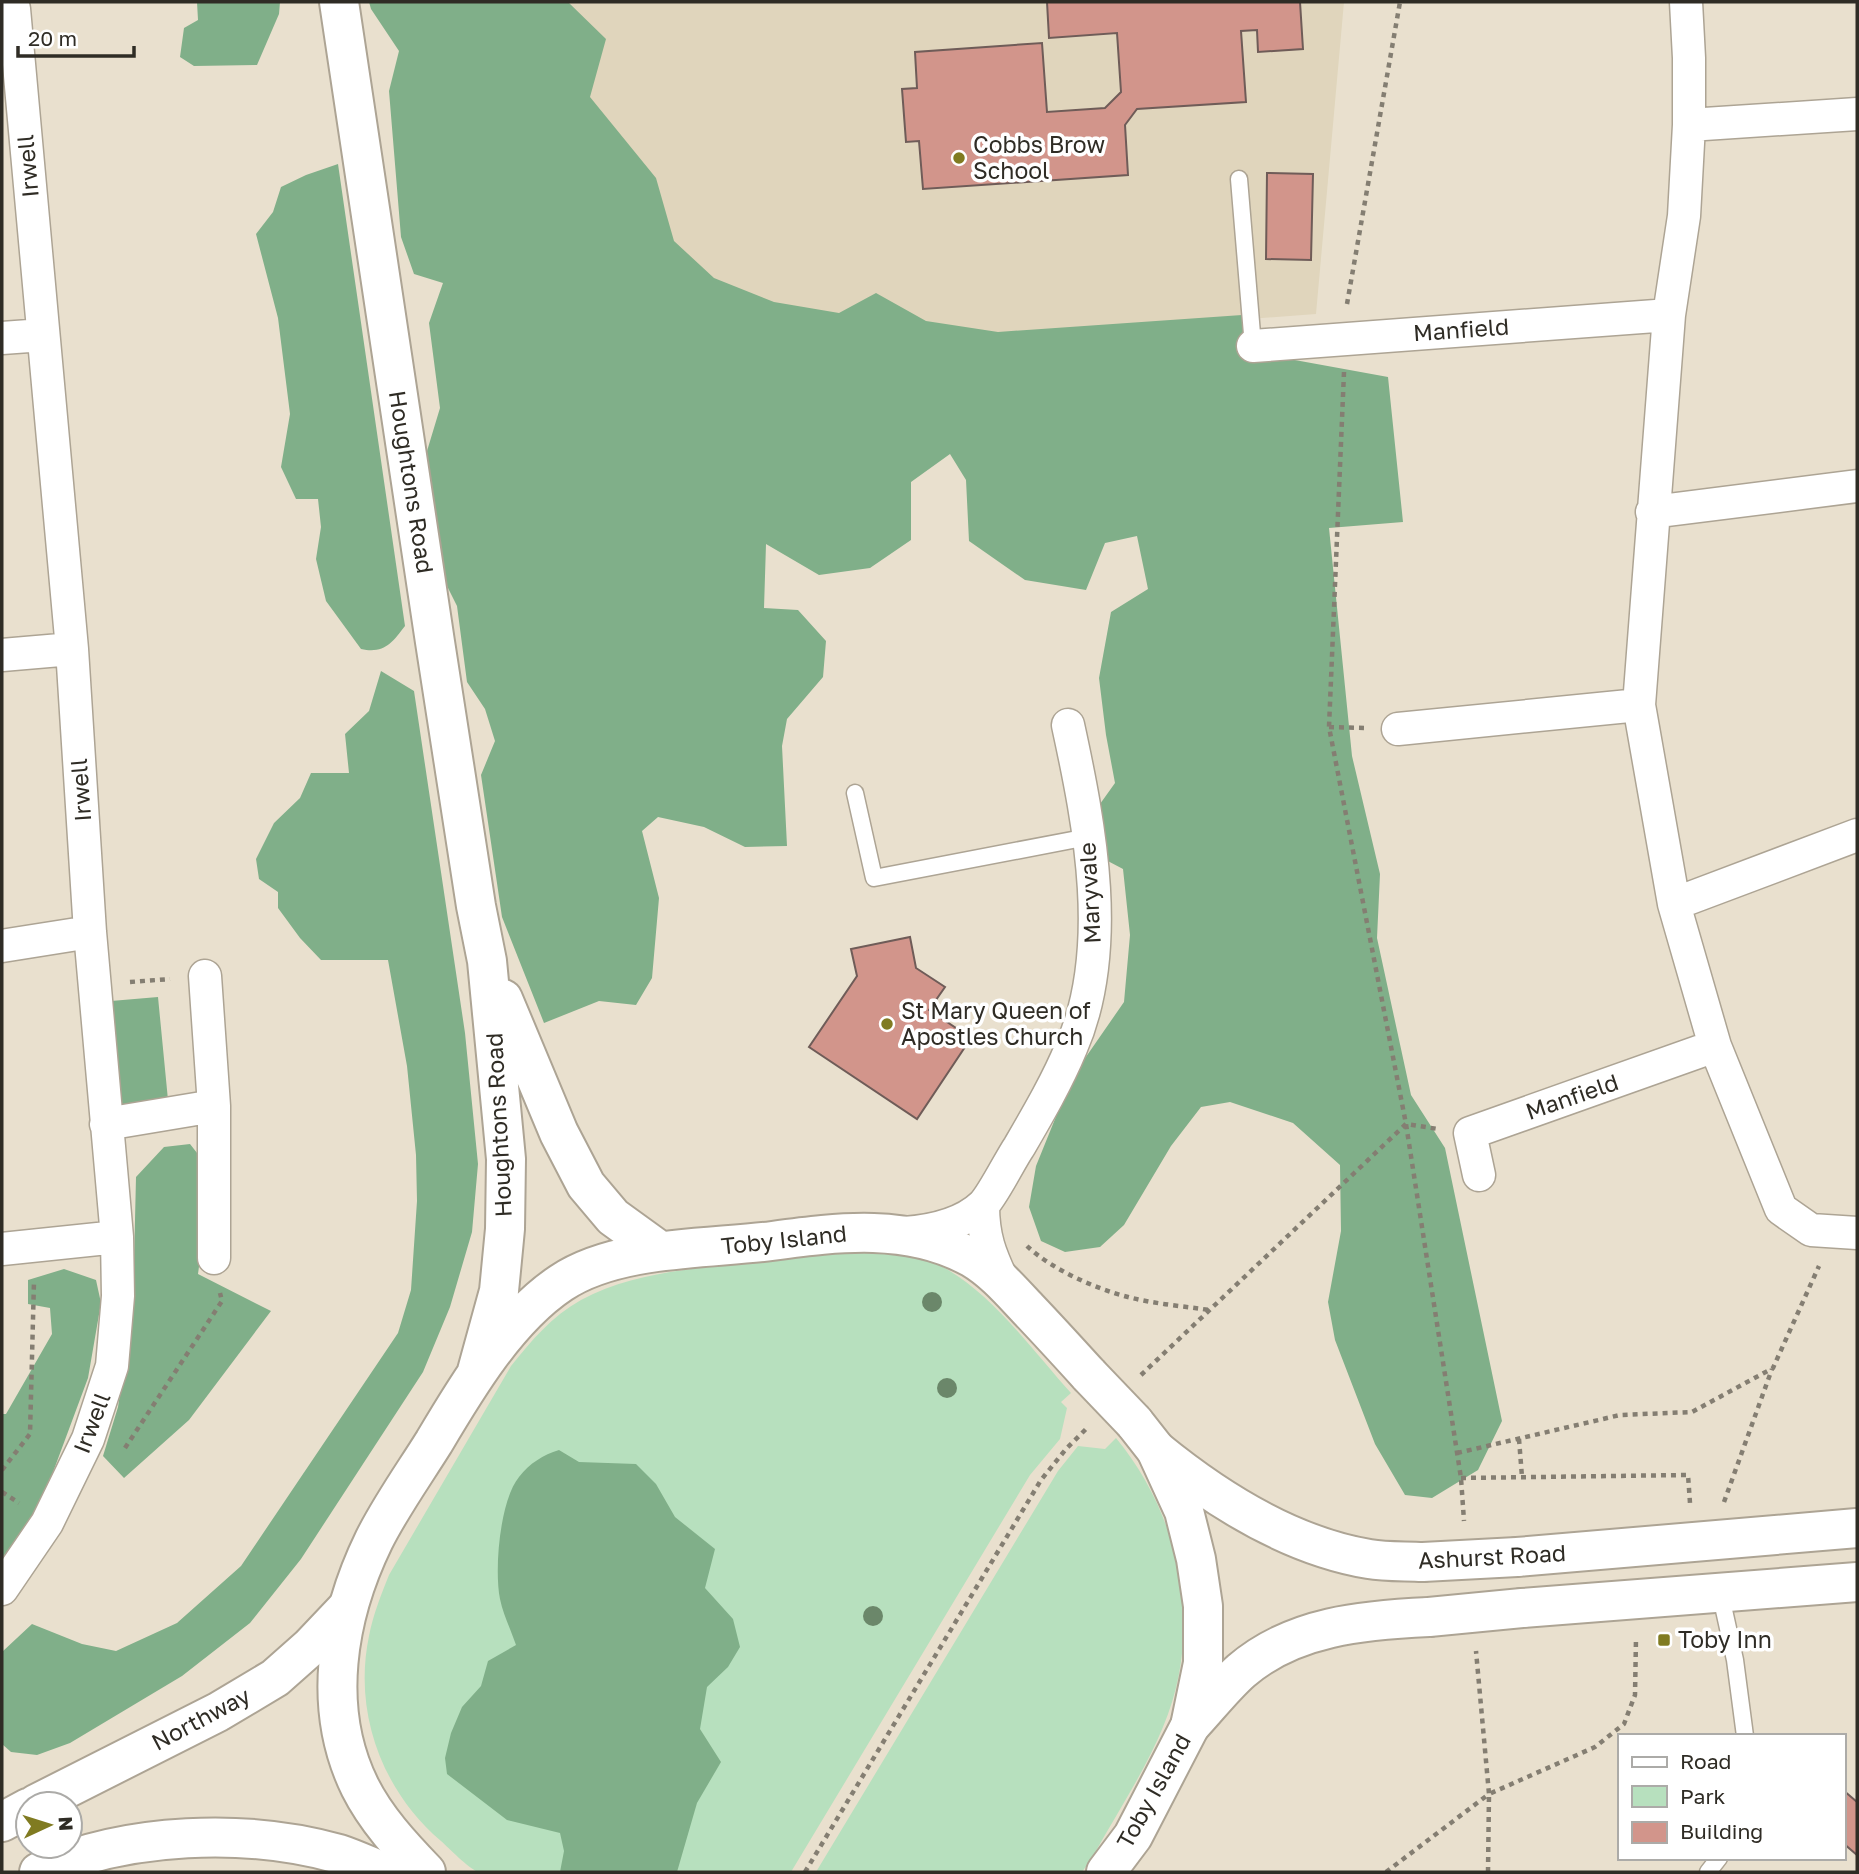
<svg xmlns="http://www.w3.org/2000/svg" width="1859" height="1874" font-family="'Golos Text',sans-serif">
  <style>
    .built { fill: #e0d5bc }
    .green { fill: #b7e0be }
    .forest { fill: #80af89 }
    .building { fill: #d2958b; stroke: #6f5c58; stroke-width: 2 }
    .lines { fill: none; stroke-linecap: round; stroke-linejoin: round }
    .service-casing { stroke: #ada494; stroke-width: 19 }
    .minor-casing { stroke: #ada494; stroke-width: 35 }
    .tertiary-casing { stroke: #ada494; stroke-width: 42 }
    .primary-casing { stroke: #ada494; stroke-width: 42 }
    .path { stroke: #847e72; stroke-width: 4.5; stroke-dasharray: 5 5; stroke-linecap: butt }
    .service { stroke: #fff; stroke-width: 16 }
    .minor { stroke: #fff; stroke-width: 32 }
    .tertiary { stroke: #fff; stroke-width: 38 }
    .primary { stroke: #fff; stroke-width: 38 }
    .tertiary-bridge-casing { stroke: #ada494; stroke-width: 42; stroke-linecap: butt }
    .primary-bridge-casing { stroke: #ada494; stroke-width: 42; stroke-linecap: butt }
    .tertiary-bridge { stroke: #fff; stroke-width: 38 }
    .primary-bridge { stroke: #fff; stroke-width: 38 }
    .tree { fill: #6b876a }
    .poi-dot { fill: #807b21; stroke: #fff; stroke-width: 2.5 }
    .labels { text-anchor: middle; stroke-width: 7; stroke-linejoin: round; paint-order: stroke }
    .poi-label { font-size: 23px; fill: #2f2c25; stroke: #fff; text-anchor: start }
    .street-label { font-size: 23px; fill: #2f2c25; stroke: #fff }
  </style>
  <rect width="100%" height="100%" fill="#e9e0ce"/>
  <path class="built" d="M533 2H1344L1316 314 660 364Z"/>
  <path class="green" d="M871 1248C890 1252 912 1254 930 1261 985 1283 1031 1349 1071 1393L1061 1402 1067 1408 1060 1439 1030 1475 791 1872C710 1872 628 1872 547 1872 533 1872 488 1874 478 1872 467 1867 450 1849 441 1841 382 1791 353 1712 369 1636 373 1615 381 1595 389 1575L511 1366C531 1341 552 1316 581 1300 629 1274 684 1270 738 1263 782 1258 827 1251 871 1248Z
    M1116 1438C1182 1518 1204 1630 1163 1727 1144 1773 1115 1816 1092 1858L1082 1872H816L1058 1471 1078 1446 1105 1449Z"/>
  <path class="forest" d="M197 2H280L279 14 257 65 194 66 180 57 184 28 198 20Z
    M369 2H568L606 39 590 97 656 178 674 241 714 278 774 302 839 313 876 293 926 321 998 332 1242 315 1246 351 1388 377 1403 522 1329 528 1352 756 1380 874 1377 938 1411 1095 1445 1148 1502 1421 1478 1470 1432 1498 1405 1495 1375 1444 1335 1340 1328 1302 1341 1231 1340 1165 1293 1123 1230 1102 1201 1107 1171 1146 1124 1225 1100 1247 1065 1252 1041 1241 1029 1207 1036 1166 1072 1077 1124 1002 1130 935 1123 869 1104 859 1095 811 1115 783 1106 735 1099 678 1111 612 1148 589 1137 536 1105 543 1086 590 1025 580 969 541 966 480 950 454 911 482V540L870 568 819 575 766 544 764 608 798 610 826 641 823 677 787 719 782 746 787 846 745 847 704 827 658 817 642 831 659 898 652 978 636 1005 599 1001 544 1023 502 917 481 775 495 741 485 709 467 682 457 606 427 546 424 461 440 408 429 323 443 283 414 274 401 237 389 91 399 51 371 9Z
    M338 164 405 626C392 643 384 654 361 649L326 601 316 559 321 527 318 499H296L281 467 290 414 278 318 256 234 273 212 281 187 306 175Z
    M381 671 414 691 465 1033 478 1164 472 1232 450 1307 423 1372 301 1559 250 1623 182 1676 70 1743 37 1755 11 1752 2 1744V1652L32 1624 82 1644 116 1651 177 1623 241 1566 398 1333 411 1290 417 1201 416 1155 407 1066 388 960H321L300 938 278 908V892L259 879 256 859 274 823 300 798 311 773H349L345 734 369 711Z
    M158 997 168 1100 121 1105 111 1001Z
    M190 1144 208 1167 205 1222 198 1274 271 1311 189 1420 124 1478 103 1456 118 1407 133 1307 136 1177 164 1147Z
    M64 1269 96 1280 101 1303 88 1378 43 1499 2 1564V1414H6L52 1334 50 1308 28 1304V1280Z
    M559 1450 579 1462 636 1464 656 1484 675 1517 715 1549 705 1588 733 1619 740 1647 728 1667 707 1687 700 1729 721 1762 697 1803 677 1872H560L564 1851 560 1833 507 1820 447 1774 445 1758 451 1733 462 1707 481 1686 488 1661 516 1645C511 1630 503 1614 500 1599 494 1569 500 1500 519 1477 530 1463 543 1455 559 1450Z"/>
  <path class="building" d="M1047 2H1300L1303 49 1258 52 1257 30 1241 31 1246 102 1137 109 1125 125 1128 175 923 189 919 141 906 142 902 89 917 88 915 52 1042 43 1047 112 1105 108 1121 92 1117 33 1049 38Z
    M1267 173 1313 174 1311 260 1266 259Z
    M910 937 916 968 945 987 929 1010 971 1038 917 1119 809 1047 857 976 851 949Z
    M1843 1790 1857 1802V1855L1843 1843Z"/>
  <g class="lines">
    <defs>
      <path id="service" d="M1239 179 1253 346
        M855 793 874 878 1088 837
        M1720 1592 1735 1660 1745 1736
        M1708 1872 1719 1858"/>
      <path id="minor" d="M1686 2 1689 58V125L1684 216 1669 315 1639 705 1674 904 1715 1046 1781 1209 1811 1230 1857 1233
        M2 9H14L72 649 90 932 117 1237 118 1296 112 1366 88 1439 47 1523 2 1589
        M1689 125 1857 114
        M2 338 43 335
        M1253 346 1669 315
        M1652 512 1857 486
        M2 655 72 649
        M1398 729 1639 705
        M1674 904 1857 835
        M2 946 90 932
        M205 976 214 1106V1258
        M106 1124 214 1106
        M1479 1175 1470 1133 1715 1046
        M983 1205C983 1237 990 1254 1003 1282
        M904 1233C931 1231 962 1225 983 1205 993 1195 1010 1160 1019 1147 1037 1116 1057 1082 1071 1048 1114 950 1090 826 1068 725
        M2 1249 117 1237"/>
      <path id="tertiary" d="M1156 1450C1216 1499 1291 1546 1369 1559 1386 1562 1405 1561 1423 1562
        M1517 1557 1857 1528
        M1522 1608 1857 1582
        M1190 1726C1207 1708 1223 1687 1241 1671 1293 1626 1364 1620 1429 1617
        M36 1804 218 1712 275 1678 310 1647 347 1608
        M2 1822 28 1808
        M39 1872C126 1832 247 1828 339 1854 354 1859 369 1866 384 1872"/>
      <path id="primary" d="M339 2 435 642 476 906 487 961 506 1159 505 1229 499 1291 477 1371
        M503 999 559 1133 586 1185 613 1217 660 1251
        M426 1872C401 1846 376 1819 360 1787 321 1708 337 1616 374 1540 391 1506 414 1474 434 1442 466 1388 507 1319 561 1283 616 1246 707 1249 772 1241 839 1232 909 1223 972 1258 994 1271 1011 1291 1028 1309 1049 1331 1069 1353 1089 1375
        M1106 1872 1133 1836 1190 1726 1203 1663V1606L1196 1559 1184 1511 1156 1450 1134 1422"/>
    </defs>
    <use href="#service" class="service-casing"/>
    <use href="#minor" class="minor-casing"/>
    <use href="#tertiary" class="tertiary-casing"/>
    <use href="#primary" class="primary-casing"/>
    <path class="path" d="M1347 304 1400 2
      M1344 372 1329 727 1406 1124 1461 1478 1464 1521
      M1329 727 1366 728
      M130 982 170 979
      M1027 1246C1051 1269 1096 1289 1128 1297 1154 1304 1183 1306 1209 1310
      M1141 1375 1406 1124 1438 1129
      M1519 1439 1522 1477
      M125 1448 222 1301 220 1293
      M1457 1453 1620 1415 1692 1412 1773 1368 1819 1266
      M2 1470 30 1434 34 1281
      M1461 1478 1688 1475 1690 1503
      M2 1492 19 1503
      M1724 1502 1772 1369
      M805 1872 1041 1480 1066 1449 1087 1428
      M1386 1872 1489 1794 1476 1651
      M1488 1872 1489 1794 1595 1747 1624 1724 1635 1695 1636 1638"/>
    <use href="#service" class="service"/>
    <use href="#minor" class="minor"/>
    <use href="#tertiary" class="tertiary"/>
    <use href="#primary" class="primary"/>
    <defs>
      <path id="tertiary-bridge" d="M1423 1562 1517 1557
        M1429 1617 1522 1608"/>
      <path id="primary-bridge" d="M1089 1375 1134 1422"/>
    </defs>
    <use href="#tertiary-bridge" class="tertiary-bridge-casing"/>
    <use href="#primary-bridge" class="primary-bridge-casing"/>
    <use href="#tertiary-bridge" class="tertiary-bridge"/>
    <use href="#primary-bridge" class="primary-bridge"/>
  </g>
  <g class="tree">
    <circle cx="932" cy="1302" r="10"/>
    <circle cx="947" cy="1388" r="10"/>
    <circle cx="873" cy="1616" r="10"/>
  </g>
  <g class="poi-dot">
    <circle cx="959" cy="158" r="7"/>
    <circle cx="887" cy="1024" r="7"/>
    <rect x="1657" y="1633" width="14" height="14" rx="3.5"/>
  </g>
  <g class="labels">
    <g class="poi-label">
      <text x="973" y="153">Cobbs Brow<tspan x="973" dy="26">School</tspan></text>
      <text x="901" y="1019">St Mary Queen of<tspan x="901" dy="26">Apostles Church</tspan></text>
      <text x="1678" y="1648">Toby Inn</text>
    </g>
    <g class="street-label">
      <text transform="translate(28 166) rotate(-95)" y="8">Irwell</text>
      <text transform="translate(1461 330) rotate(-4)" y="8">Manfield</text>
      <text transform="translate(411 482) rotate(81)" y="8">Houghtons Road</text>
      <text transform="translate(81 790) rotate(-94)" y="8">Irwell</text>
      <text transform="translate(1090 893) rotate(-93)" y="8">Maryvale</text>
      <text transform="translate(1572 1097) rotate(-19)" y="8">Manfield</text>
      <text transform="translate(499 1125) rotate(-93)" y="8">Houghtons Road</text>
      <text transform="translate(784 1240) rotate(-6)" y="8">Toby Island</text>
      <text transform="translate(92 1423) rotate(-69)" y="8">Irwell</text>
      <text transform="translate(1492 1557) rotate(-3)" y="8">Ashurst Road</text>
      <text transform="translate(201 1719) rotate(-28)" y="8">Northway</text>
      <text transform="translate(1154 1791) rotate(-61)" y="8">Toby Island</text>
    </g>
  </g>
  <rect width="1859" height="1874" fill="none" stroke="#2f2c25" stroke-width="7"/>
  <rect x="1618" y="1734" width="228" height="126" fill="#ffffff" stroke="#acaba8" stroke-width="2"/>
  <rect x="1632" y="1757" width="35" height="10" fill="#ffffff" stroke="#acaba8" stroke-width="2"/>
  <text x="1680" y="1769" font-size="21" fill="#2f2c25">Road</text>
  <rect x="1632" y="1786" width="35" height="21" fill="#b7e0be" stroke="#acaba8" stroke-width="2"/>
  <text x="1680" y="1804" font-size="21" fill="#2f2c25">Park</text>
  <rect x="1632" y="1822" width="35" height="21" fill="#d2958b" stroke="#acaba8" stroke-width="2"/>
  <text x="1680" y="1839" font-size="21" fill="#2f2c25">Building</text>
  <g transform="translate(49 1825) rotate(86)"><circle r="33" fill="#ffffff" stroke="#acaba8" stroke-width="2"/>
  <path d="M0-5L12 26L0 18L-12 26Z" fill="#807b21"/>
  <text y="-10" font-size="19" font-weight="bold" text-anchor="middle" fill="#2f2c25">N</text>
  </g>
  <path d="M18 46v10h116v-10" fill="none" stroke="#2f2c25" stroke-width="3.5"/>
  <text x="28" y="46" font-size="21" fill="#2f2c25" stroke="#ffffff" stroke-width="5" paint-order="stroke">20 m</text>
</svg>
